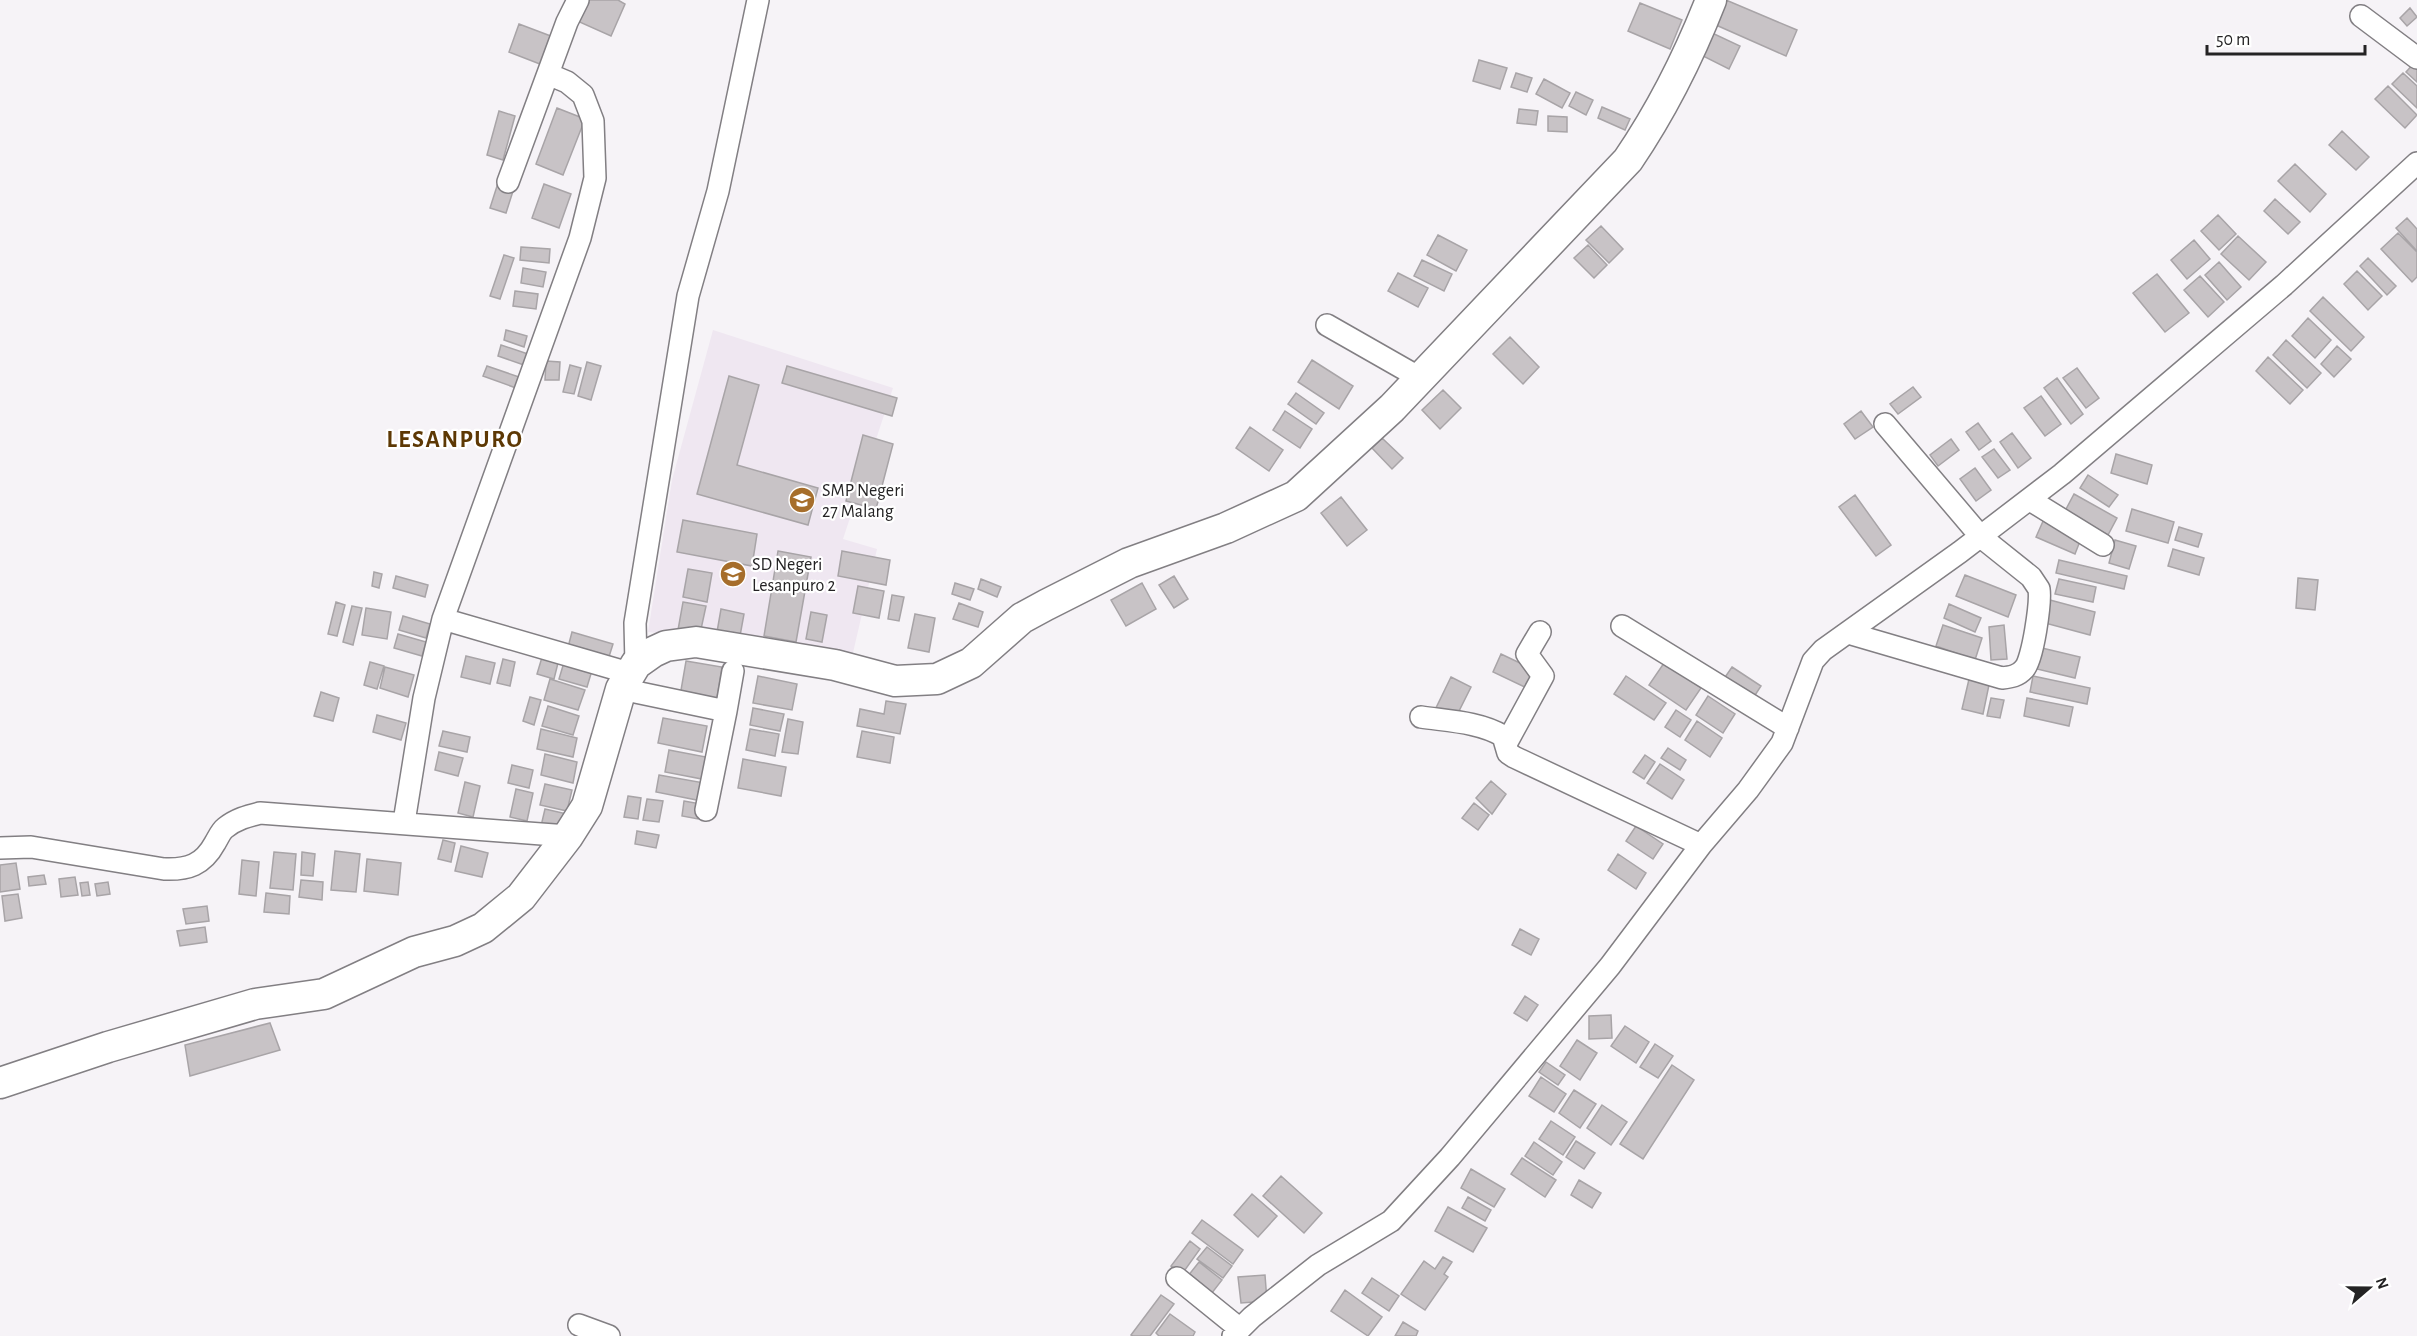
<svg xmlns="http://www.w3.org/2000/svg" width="2417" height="1336" font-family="'Alegreya Sans',sans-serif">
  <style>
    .built { fill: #efe7f1 }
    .building { fill: #c8c3c6; stroke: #a8a4a7; stroke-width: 1.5 }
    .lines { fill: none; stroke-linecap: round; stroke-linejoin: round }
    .street-casing { stroke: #827f83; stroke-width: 24 }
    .secondary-casing { stroke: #827f83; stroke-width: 33 }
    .street { stroke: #fff; stroke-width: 21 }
    .secondary { stroke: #fff; stroke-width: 30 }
    .labels { text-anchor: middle; stroke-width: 4.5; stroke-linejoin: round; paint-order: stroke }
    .poi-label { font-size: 18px; fill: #242324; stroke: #fff; text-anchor: start }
    .district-label { font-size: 24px; font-weight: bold; letter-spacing: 1.5px; fill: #5d3804; stroke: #fff }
  </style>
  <rect width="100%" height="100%" fill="#f6f3f7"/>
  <path class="built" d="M713 330 893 388 843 539 877 549 852 657 791 647 648 632 672 480Z"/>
  <path class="building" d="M585 0H618L625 4 611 36 575 20Z
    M1726 0 1797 30 1786 56 1716 25Z
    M1640 3 1682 20 1670 49 1628 31Z
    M2410 8 2417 17 2407 26 2400 18Z
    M519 24 556 38 545 66 509 52Z
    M1710 32 1740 46 1729 69 1699 54Z
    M1479 60 1507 68 1500 89 1473 81Z
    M2416 61 2417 62V82L2406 72Z
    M1516 73 1532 78 1527 92 1511 87Z
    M2403 73 2417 86V108L2392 84Z
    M1544 79 1570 93 1562 108 1536 94Z
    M2388 86 2417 115 2405 128 2375 99Z
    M1576 92 1593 100 1586 115 1569 106Z
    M1602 107 1630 119 1625 130 1598 118Z
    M557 108 585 119 563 175 536 164Z
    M1519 109 1538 111 1536 125 1517 123Z
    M499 111 515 116 503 160 487 155Z
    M1548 116 1567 117V132L1548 131Z
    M2342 131 2369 157 2356 170 2329 145Z
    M2295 164 2326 194 2310 212 2278 181Z
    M498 183 514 188 506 213 490 208Z
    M544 184 571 194 559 228 532 218Z
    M2275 199 2300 222 2288 234 2264 211Z
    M2218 215 2236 234 2219 250 2201 231Z
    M2407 218 2417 229V251L2396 228Z
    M1601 226 1623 249 1609 263 1586 240Z
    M2398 233 2417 252V277L2412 282 2381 249Z
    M1438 235 1467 250 1456 271 1427 255Z
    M2238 236 2266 262 2249 280 2221 254Z
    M2194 240 2210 259 2187 279 2171 260Z
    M1588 245 1607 265 1594 278 1574 258Z
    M521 247 550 249 549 263 520 260Z
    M504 255 514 258 500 299 490 296Z
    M2368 258 2396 286 2387 295 2360 266Z
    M1422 260 1452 274 1444 291 1414 276Z
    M2219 262 2241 287 2227 300 2205 275Z
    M523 268 546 272 543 287 521 283Z
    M2357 271 2382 296 2368 310 2344 284Z
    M1398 273 1428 288 1418 307 1388 291Z
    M2157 274 2189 313 2165 332 2133 293Z
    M2200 276 2224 302 2208 317 2184 290Z
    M515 291 538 294 536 309 513 306Z
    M2323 297 2364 337 2351 351 2310 311Z
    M2308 318 2331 340 2315 358 2292 336Z
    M506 330 527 336 524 347 504 340Z
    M1510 337 1539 367 1523 384 1493 354Z
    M2286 340 2321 373 2307 388 2273 355Z
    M501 345 528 354 524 365 498 356Z
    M2337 346 2351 359 2334 377 2321 364Z
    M2268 357 2303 390 2290 404 2256 371Z
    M1312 360 1353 386 1339 409 1298 382Z
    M546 361 560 362 559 380H545Z
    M587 362 601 366 591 400 578 396Z
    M570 365 581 368 574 394 563 392Z
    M487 366 519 377 516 388 483 376Z
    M787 366 897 398 892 416 782 383Z
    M2077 368 2099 398 2086 408 2063 378Z
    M729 376 759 385 737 465 818 488 808 525 697 494Z
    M2057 378 2083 414 2071 424 2044 388Z
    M1913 387 1921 397 1898 414 1890 404Z
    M1443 390 1461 408 1440 429 1422 410Z
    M1296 393 1324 413 1316 424 1288 404Z
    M2041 396 2061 424 2045 436 2024 408Z
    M1285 411 1312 429 1300 448 1273 430Z
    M1861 411 1873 427 1855 439 1844 424Z
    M1978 423 1991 441 1979 450 1966 432Z
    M1250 427 1283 450 1269 471 1236 448Z
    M2012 433 2031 458 2018 468 2000 442Z
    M863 435 893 444 876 509 846 501Z
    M1382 438 1403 458 1392 469 1372 448Z
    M1951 439 1959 450 1938 466 1930 455Z
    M1994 449 2010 470 1998 478 1982 457Z
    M2116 454 2152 465 2147 484 2111 473Z
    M1975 468 1991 490 1976 501 1960 479Z
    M2088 475 2118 495 2109 507 2080 488Z
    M2074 494 2117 518 2108 535 2065 511Z
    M1855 495 1891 545 1876 556 1839 507Z
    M1341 497 1367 530 1347 546 1321 513Z
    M2132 509 2174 522 2168 543 2126 531Z
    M2044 519 2082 536 2075 554 2036 537Z
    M683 520 757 534 752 566 677 552Z
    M2179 527 2202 534 2198 547 2175 540Z
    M2115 540 2136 546 2129 569 2109 563Z
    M2173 549 2204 558 2199 575 2168 566Z
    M778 551 811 557 796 642 764 636Z
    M842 551 890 560 886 585 838 576Z
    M2059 560 2127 576 2124 589 2056 573Z
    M688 569 712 573 707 602 683 597Z
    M374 572 382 574 379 588 372 586Z
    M1965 575 2016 595 2008 617 1956 596Z
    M396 576 428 585 425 597 393 588Z
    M1174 576 1188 599 1174 608 1159 585Z
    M2298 578 2318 580 2315 610 2296 608Z
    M981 579 1001 587 997 597 978 589Z
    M2059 579 2096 587 2093 602 2055 594Z
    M955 583 974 589 970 600 952 594Z
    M1142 583 1156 609 1126 626 1111 600Z
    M858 586 884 591 879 618 853 613Z
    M892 595 904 597 899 621 888 619Z
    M2050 600 2095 612 2090 635 2045 623Z
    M336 602 345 605 337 636 328 634Z
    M683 602 706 606 700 634 678 630Z
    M959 603 983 612 978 627 953 619Z
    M1949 604 1981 618 1975 632 1944 618Z
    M352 606 362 608 353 645 343 642Z
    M366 608 391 612 387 639 362 635Z
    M721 609 744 614 740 636 717 632Z
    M811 612 827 615 822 642 806 639Z
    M915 614 935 618 929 652 908 648Z
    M403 616 430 624 426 638 399 630Z
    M1943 625 1982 638 1975 660 1936 646Z
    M2004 625 2007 659 1991 660 1989 627Z
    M572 632 613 644 607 663 567 651Z
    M398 634 426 642 422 656 394 648Z
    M2042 648 2080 657 2075 678 2037 669Z
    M543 654 559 659 554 679 537 674Z
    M1501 654 1539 672 1531 690 1493 672Z
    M466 656 495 663 490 684 461 677Z
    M503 659 515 662 510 686 497 683Z
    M565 659 593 667 587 687 559 679Z
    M686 661 722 667 716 703 680 696Z
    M370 662 384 666 377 689 364 685Z
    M1664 663 1701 688 1686 710 1649 685Z
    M385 667 414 675 408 697 380 688Z
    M1732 667 1761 686 1750 703 1721 683Z
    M1970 675 1990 680 1983 714 1962 709Z
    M758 676 797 684 792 710 753 703Z
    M1626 676 1666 703 1654 720 1614 694Z
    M2033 676 2090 688 2087 704 2030 692Z
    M1451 677 1471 687 1454 721 1434 712Z
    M550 679 585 690 578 710 544 700Z
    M321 692 339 698 333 721 314 716Z
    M1708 696 1735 714 1723 733 1696 715Z
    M530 697 541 700 534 725 523 721Z
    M1991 698 2004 700 2000 718 1987 716Z
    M2027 698 2073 707 2069 726 2024 716Z
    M886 701 906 704 900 734 857 726 860 709 884 714Z
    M548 706 579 716 573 735 542 726Z
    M753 708 784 714 780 731 750 725Z
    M1676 710 1691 720 1680 737 1665 727Z
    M377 715 406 723 401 740 373 732Z
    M663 718 707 726 702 752 658 743Z
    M788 719 803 722 798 754 782 752Z
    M1697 721 1722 738 1710 757 1685 740Z
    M541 729 577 738 573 757 537 749Z
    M750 729 779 734 775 756 746 750Z
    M443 731 470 737 467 752 439 746Z
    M862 731 894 737 890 763 857 757Z
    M1668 748 1686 760 1680 770 1661 758Z
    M669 750 706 757 702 779 665 772Z
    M439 752 463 758 458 776 435 770Z
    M545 754 577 762 573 783 541 775Z
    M1645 755 1655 762 1644 779 1633 772Z
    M743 759 786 767 781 796 738 788Z
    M1660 764 1684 780 1672 799 1647 783Z
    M512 765 533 770 529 788 508 783Z
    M659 775 710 784 707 802 656 792Z
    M1491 781 1506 794 1492 814 1476 798Z
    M465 782 480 786 473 817 458 813Z
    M545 784 572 790 567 811 540 805Z
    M516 789 533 793 527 821 510 817Z
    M628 796 641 798 638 819 624 817Z
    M647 799 663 801 659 822 643 820Z
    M684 801 701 804 698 819 682 816Z
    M1474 803 1489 815 1478 830 1462 818Z
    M545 809 567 814 563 831 541 826Z
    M1636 826 1663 844 1653 859 1626 841Z
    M637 831 659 835 656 848 635 844Z
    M443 840 455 843 451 862 438 859Z
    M461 846 488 853 482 877 455 871Z
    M335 851 360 854 356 892 331 890Z
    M274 852 296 854 293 890 270 888Z
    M302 852 315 854 313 876 301 875Z
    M1618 854 1646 873 1636 889 1608 870Z
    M367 859 401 863 398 895 364 891Z
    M242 860 259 862 256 896 239 894Z
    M16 863 20 889 0 892V865Z
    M44 875 46 884 29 886 28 877Z
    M75 877 78 895 61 897 59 879Z
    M301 880 323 882 322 900 299 897Z
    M88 882 90 895 82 896 80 883Z
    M108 882 110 894 97 896 95 884Z
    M266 893 290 896 289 914 264 912Z
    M18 894 22 918 5 921 2 896Z
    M207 906 209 921 186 924 183 909Z
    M205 927 207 942 180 946 177 931Z
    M1520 929 1539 939 1531 955 1512 945Z
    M1525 996 1538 1005 1527 1021 1514 1013Z
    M1611 1015 1612 1038 1589 1039V1016Z
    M270 1023 280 1050 190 1076 185 1045Z
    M1625 1026 1649 1042 1636 1063 1611 1046Z
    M1577 1040 1597 1053 1580 1080 1560 1066Z
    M1655 1044 1673 1056 1658 1078 1640 1067Z
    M1546 1062 1565 1075 1558 1085 1539 1072Z
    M1672 1065 1694 1080 1643 1159 1620 1144Z
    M1541 1077 1566 1094 1554 1112 1529 1096Z
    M1574 1090 1596 1104 1580 1128 1559 1113Z
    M1602 1105 1627 1122 1611 1145 1587 1128Z
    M1551 1121 1575 1137 1563 1155 1539 1139Z
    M1576 1141 1595 1153 1584 1169 1566 1157Z
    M1534 1142 1562 1162 1553 1175 1525 1156Z
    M1522 1158 1556 1180 1545 1197 1511 1174Z
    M1471 1169 1505 1189 1494 1207 1461 1188Z
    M1281 1176 1322 1213 1304 1233 1263 1196Z
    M1579 1180 1601 1193 1592 1208 1571 1195Z
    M1252 1194 1277 1216 1258 1237 1234 1215Z
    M1468 1197 1491 1210 1485 1221 1462 1208Z
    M1448 1207 1487 1228 1473 1252 1435 1231Z
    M1202 1220 1243 1250 1233 1264 1192 1233Z
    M1190 1241 1200 1249 1182 1274 1171 1266Z
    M1207 1247 1232 1266 1223 1278 1197 1259Z
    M1443 1257 1452 1262 1444 1274 1448 1277 1425 1310 1401 1294 1424 1261 1435 1269Z
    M1199 1262 1222 1280 1208 1298 1184 1281Z
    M1265 1275 1267 1301 1241 1303 1238 1277Z
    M1372 1278 1399 1296 1389 1311 1362 1293Z
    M1345 1290 1382 1317 1368 1336 1331 1311Z
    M1161 1295 1174 1304 1150 1336H1133L1131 1335Z
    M1170 1314 1195 1332 1193 1336H1159L1156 1333Z
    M1403 1322 1418 1331 1416 1336H1395Z"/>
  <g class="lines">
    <defs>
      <path id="street" d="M2361 16 2417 58
        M508 182 567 22 578 0
        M1327 325 1420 378
        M2030 500 2103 545
        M443 619 629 673
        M1622 626 1788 728
        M1848 633 2002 678C2011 677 2018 676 2024 669 2033 660 2041 602 2039 589L2031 577 1981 537 1885 424
        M636 664 635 623 688 296 718 191 758 0
        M621 689 726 711 706 810
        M726 711 733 671
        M1421 717C1448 721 1480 722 1503 736L1508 753 1514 757 1701 845
        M1506 744 1543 676 1527 654 1540 632
        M404 822 424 698 443 619 580 238 595 178 593 121 583 95 567 82 548 74
        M0 848 31 847 164 869C188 870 203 865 215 843 218 838 221 831 225 828 236 819 248 816 260 813L568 836
        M1177 1278 1240 1329
        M579 1325 609 1336
        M1233 1336 1252 1317 1318 1265 1391 1221 1450 1157 1610 966 1701 845 1748 790 1782 743 1813 661 1823 650 1960 552 2062 474 2284 285 2417 163"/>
      <path id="secondary" d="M0 1083 108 1047 255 1004 324 994 414 952 455 941 483 928 521 897 568 836 587 806 621 689 636 664 653 652 666 646 696 642 835 665 895 681 937 679 971 663 1022 618 1046 605 1129 563 1226 528 1296 496 1392 408 1628 160C1662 110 1689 56 1711 0"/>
    </defs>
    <use href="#street" class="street-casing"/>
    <use href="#secondary" class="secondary-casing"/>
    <use href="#street" class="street"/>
    <use href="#secondary" class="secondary"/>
  </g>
  <defs>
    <symbol id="school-disc" viewBox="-11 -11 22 22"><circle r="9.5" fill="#a66e2b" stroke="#fff"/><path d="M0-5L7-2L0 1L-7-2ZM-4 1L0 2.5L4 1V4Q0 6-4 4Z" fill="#fff"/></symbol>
  </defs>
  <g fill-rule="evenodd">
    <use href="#school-disc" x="787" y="485" width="30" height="30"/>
    <use href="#school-disc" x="718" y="559" width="30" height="30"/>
  </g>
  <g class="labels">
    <g class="poi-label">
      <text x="822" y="496">SMP Negeri<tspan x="822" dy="21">27 Malang</tspan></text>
      <text x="752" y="570">SD Negeri<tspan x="752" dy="21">Lesanpuro 2</tspan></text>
    </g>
    <g class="district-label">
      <text x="455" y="447">LESANPURO</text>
    </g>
  </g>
  <g transform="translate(2369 1288) rotate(70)" stroke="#ffffff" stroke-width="4.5" paint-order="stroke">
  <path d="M0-4.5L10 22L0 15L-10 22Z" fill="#242324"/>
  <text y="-9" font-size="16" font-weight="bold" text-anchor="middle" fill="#242324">N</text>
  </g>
  <path d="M2207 45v9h158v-9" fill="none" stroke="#242324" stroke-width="3"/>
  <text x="2216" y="45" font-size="18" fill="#242324" stroke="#ffffff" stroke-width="4.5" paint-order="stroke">50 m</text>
</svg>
